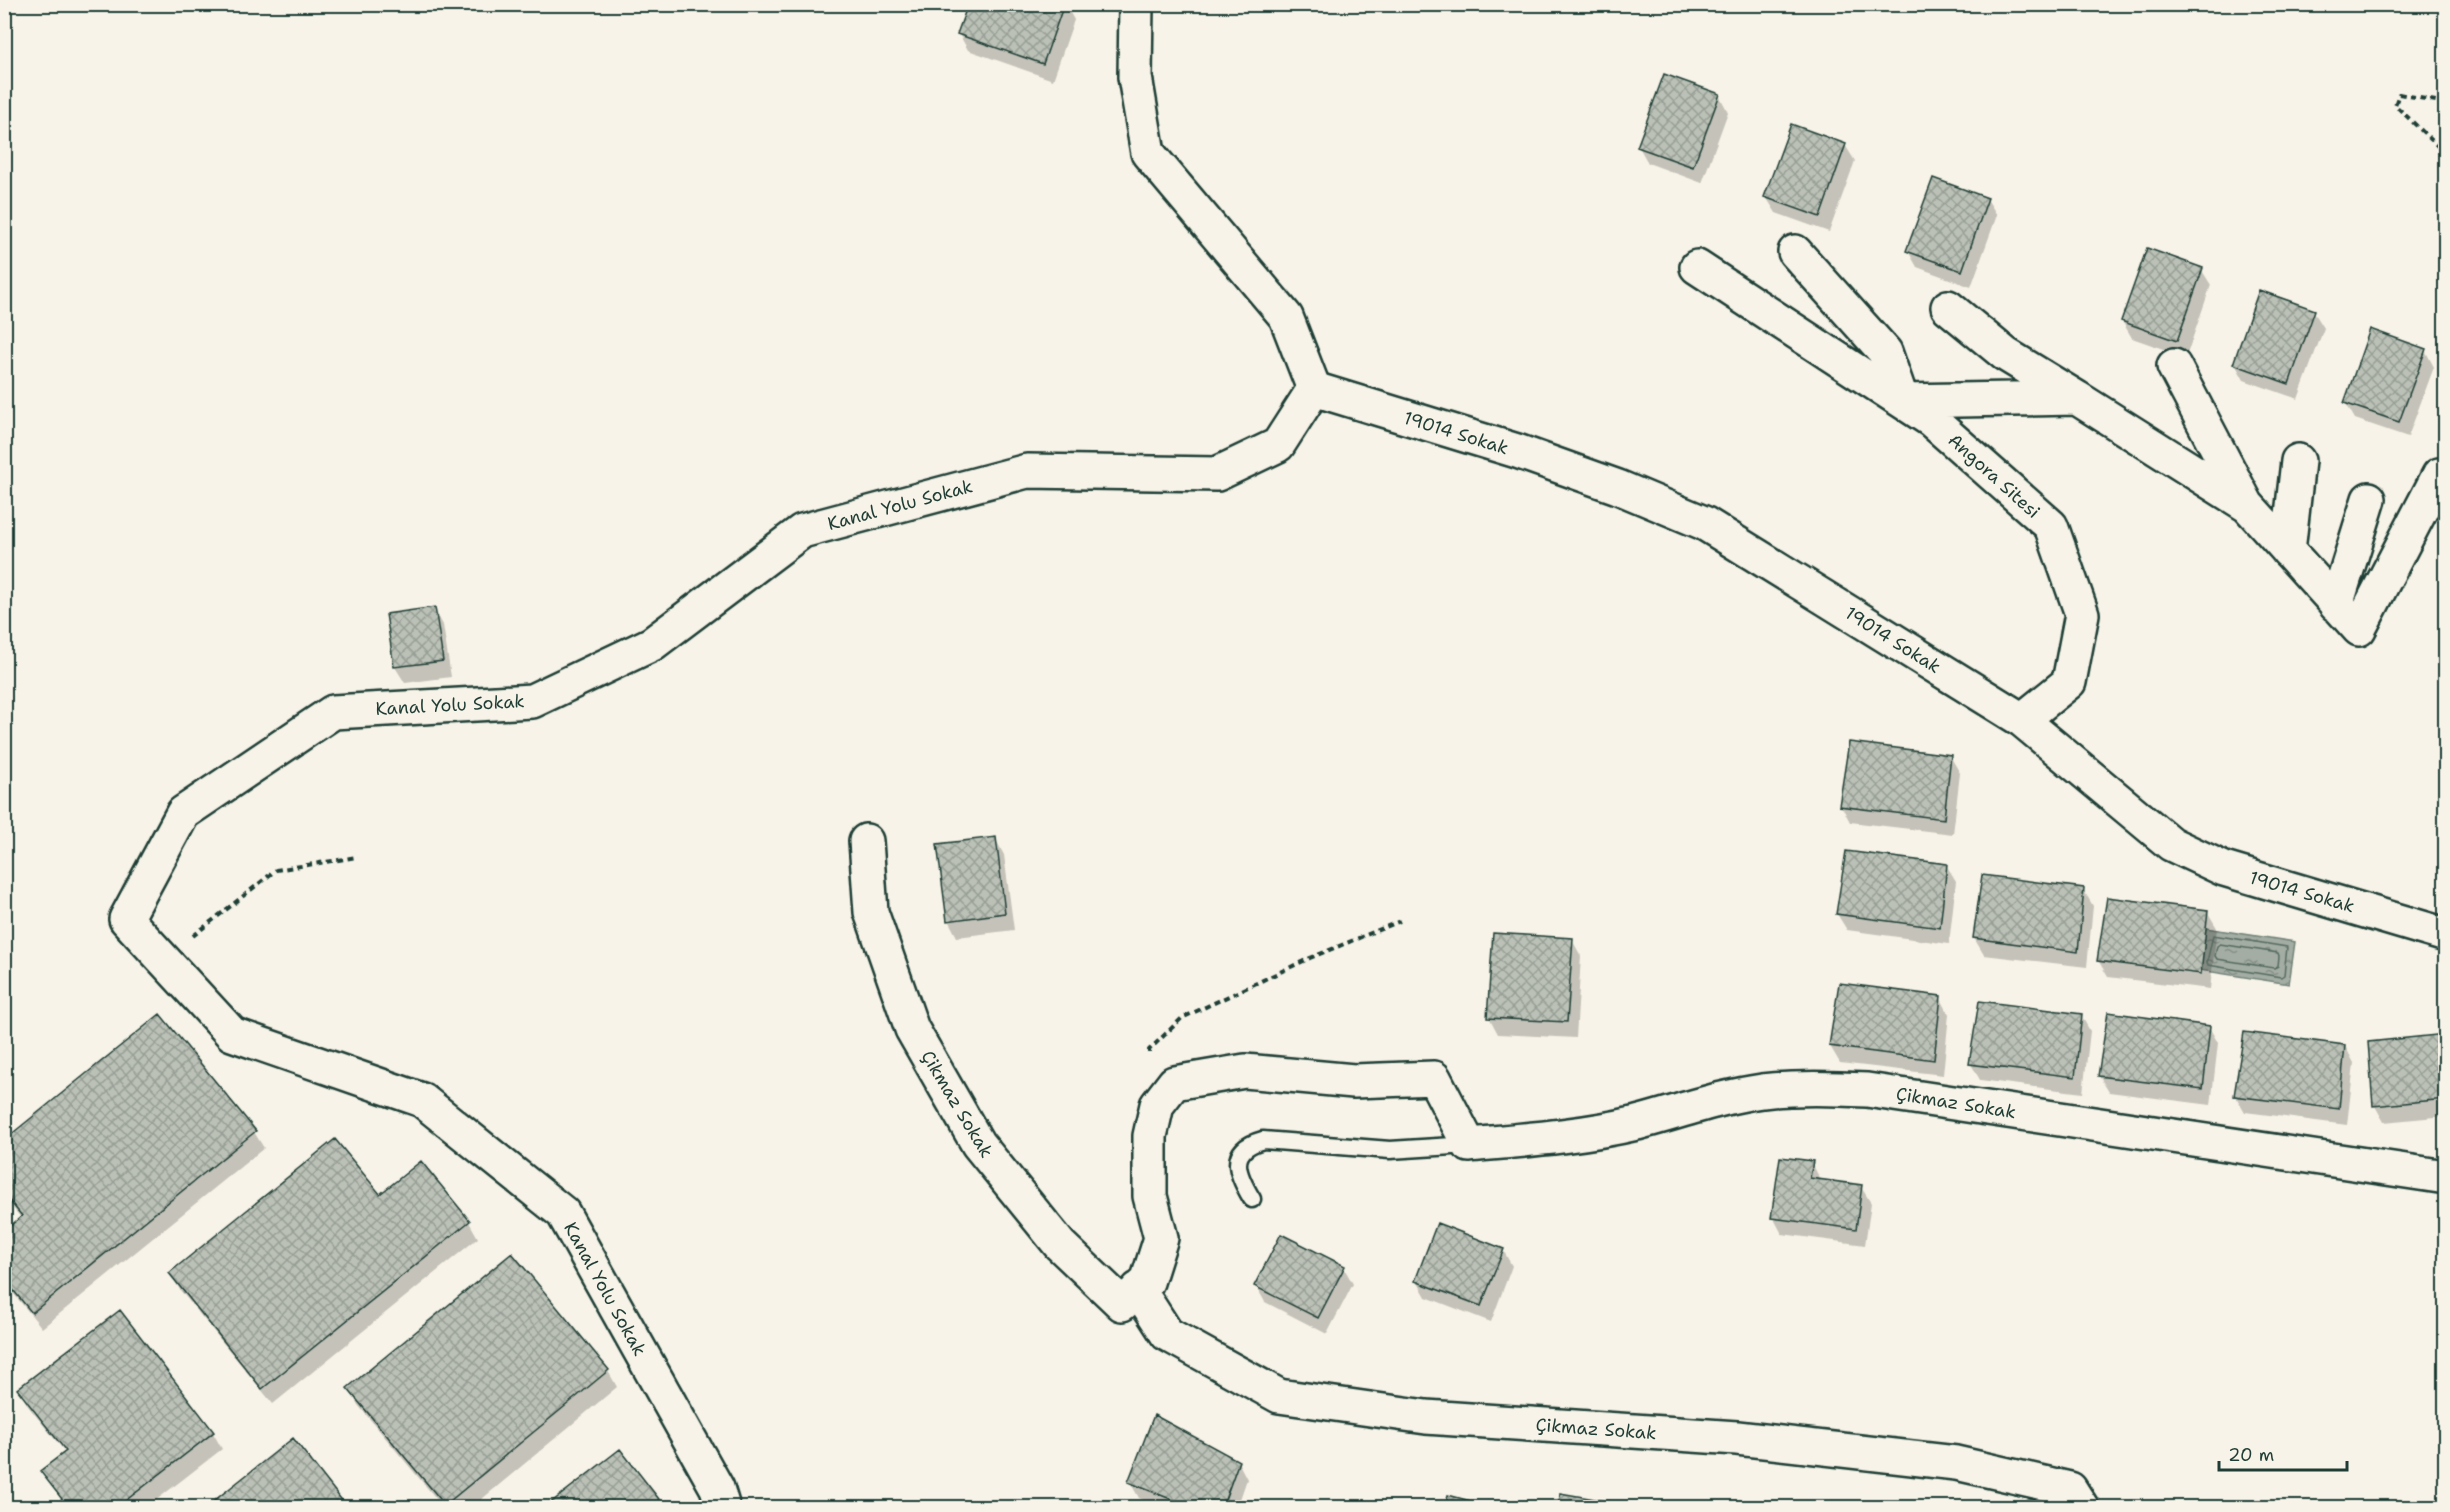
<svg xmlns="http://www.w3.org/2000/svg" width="2450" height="1512" font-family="'Shantell Sans',sans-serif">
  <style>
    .water { fill: url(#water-ripples); stroke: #6f8077; stroke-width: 1.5 }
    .shadow { fill: #0003 }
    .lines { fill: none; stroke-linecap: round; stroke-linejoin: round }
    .shore { stroke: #546a60; stroke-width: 1.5 }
    .building { fill: url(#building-cross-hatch); stroke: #1f3d34; stroke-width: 1.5 }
    .lane-casing { stroke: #1f3d34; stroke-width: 21 }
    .street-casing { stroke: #1f3d34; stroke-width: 38 }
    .secondary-casing { stroke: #1f3d34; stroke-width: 38 }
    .path { stroke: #1f3d34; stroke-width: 4; stroke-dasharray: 6 4.5; stroke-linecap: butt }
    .lane { stroke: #f7f3e8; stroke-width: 16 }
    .street { stroke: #f7f3e8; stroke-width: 33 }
    .secondary { stroke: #f7f3e8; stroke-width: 33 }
    .labels { text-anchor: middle; stroke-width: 6; stroke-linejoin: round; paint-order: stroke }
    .street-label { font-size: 18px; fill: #1f3d34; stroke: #f7f3e8 }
  </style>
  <defs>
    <pattern id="water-ripples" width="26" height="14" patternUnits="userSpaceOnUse" patternTransform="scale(1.5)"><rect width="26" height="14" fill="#a4ada3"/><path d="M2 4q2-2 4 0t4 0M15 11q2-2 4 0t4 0" fill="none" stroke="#858e86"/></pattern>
    <pattern id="building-cross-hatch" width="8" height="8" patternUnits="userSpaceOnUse" patternTransform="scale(1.5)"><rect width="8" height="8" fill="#bbc1b6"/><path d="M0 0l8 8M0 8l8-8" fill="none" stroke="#979e95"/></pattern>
  </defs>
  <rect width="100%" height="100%" fill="#f7f3e8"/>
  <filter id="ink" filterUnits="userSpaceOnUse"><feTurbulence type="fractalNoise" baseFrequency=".0167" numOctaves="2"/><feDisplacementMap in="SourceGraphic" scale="12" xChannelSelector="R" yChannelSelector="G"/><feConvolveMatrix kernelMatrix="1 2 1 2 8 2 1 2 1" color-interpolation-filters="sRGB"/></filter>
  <g filter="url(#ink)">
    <path class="water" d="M2206 928 2295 942 2289 984 2199 970Z"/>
    <path class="shadow" d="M969 4H1065L1074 20 1053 80 968 50 959 34Z
      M1719 95 1728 112 1702 183 1648 163 1639 147Z
      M1845 145 1855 161 1829 232 1776 213 1766 197Z
      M1987 199 1997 215 1971 287 1917 267 1908 251Z
      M2201 269 2211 285 2186 357 2132 338 2122 321Z
      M2314 312 2324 328 2298 399 2244 380 2235 364Z
      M2425 350 2434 367 2408 437 2355 419 2345 402Z
      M434 608 443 625 451 677 405 683 395 667 388 615Z
      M1950 756 1960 773 1953 834 1850 822 1841 805Z
      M995 838 1004 855 1014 930 957 937 948 920Z
      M1946 865 1956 881 1949 944 1847 930 1837 914Z
      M1984 877 2083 889 2093 906 2087 967 1984 955 1974 938Z
      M2207 911 2217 928 2210 989 2108 977 2098 960Z
      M1572 940 1581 956 1576 1038 1498 1034 1489 1017Z
      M1840 984 1940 997 1949 1014 1943 1075 1840 1063 1830 1046Z
      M2081 1015 2090 1031 2083 1093 1980 1080 1971 1064Z
      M2209 1027 2218 1043 2211 1105 2109 1092 2099 1076Z
      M2446 1036V1116L2384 1122 2375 1106 2369 1044Z
      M2345 1046 2354 1063 2347 1125 2245 1112 2235 1095Z
      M254 1132 264 1148 42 1328 4 1282V1233L22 1219 4 1197V1142Z
      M1812 1163 1821 1181 1861 1187 1871 1203 1865 1245 1782 1234 1773 1217Z
      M469 1222 478 1238 273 1404 180 1290 171 1274Z
      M1503 1250 1512 1266 1491 1322 1426 1297 1417 1281Z
      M511 1255 608 1371 617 1387 471 1508H444L358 1405 349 1388Z
      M1344 1268 1353 1284 1327 1334 1265 1302 1256 1286Z
      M119 1312 213 1433 222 1449 146 1508H67L42 1471 66 1453 28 1406 19 1389Z
      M1238 1462 1247 1479 1237 1508H1163L1139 1498 1130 1482Z"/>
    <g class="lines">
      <path class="shore" d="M2213 935 2287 947 2284 975 2281 977 2208 965 2207 962Z
        M2220 944 2278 953 2279 956 2278 966 2274 968 2217 959 2215 956 2217 946Z"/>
    </g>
    <path class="building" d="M968 4H1064L1043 64 957 34Z
      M1664 74 1720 94 1693 167 1637 147Z
      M1791 124 1846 144 1820 217 1764 197Z
      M1933 178 1988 198 1962 271 1906 251Z
      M2147 248 2203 268 2177 341 2121 321Z
      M2259 290 2315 310 2289 384 2233 364Z
      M2370 329 2426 349 2399 422 2344 403Z
      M435 607 443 661 394 667 386 614Z
      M1849 742 1951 755 1944 819 1839 806Z
      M996 837 1005 913 947 921 937 844Z
      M1846 851 1947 864 1940 928 1836 914Z
      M1982 875 2084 888 2078 952 1973 938Z
      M2107 897 2208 910 2201 974 2097 961Z
      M1493 933 1573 938 1567 1022 1487 1018Z
      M1839 983 1941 996 1934 1060 1829 1046Z
      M1979 1001 2082 1014 2075 1077 1969 1064Z
      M2108 1012 2210 1026 2203 1089 2098 1076Z
      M160 1014 256 1131 32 1313 4 1279V1231L22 1216 4 1194V1140Z
      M2244 1032 2345 1045 2339 1109 2234 1096Z
      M2446 1034V1099L2373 1106 2368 1042Z
      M335 1139 380 1194 421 1161 470 1221 262 1389 169 1273Z
      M1780 1157 1813 1161 1810 1178 1862 1185 1856 1229 1771 1218Z
      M1437 1223 1504 1249 1481 1306 1415 1281Z
      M1281 1234 1345 1266 1318 1318 1254 1286Z
      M512 1253 609 1370 445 1505 347 1388Z
      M120 1310 214 1432 116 1508H69L40 1471 66 1451 17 1389Z
      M1154 1415 1239 1461 1222 1508H1193L1128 1482Z
      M293 1438 348 1508H205Z
      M620 1449 666 1508H544Z
      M1560 1493 1613 1502 1612 1508H1559Z
      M1448 1495 1497 1508H1445Z"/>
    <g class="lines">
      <defs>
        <path id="lane" d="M1252 1199C1237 1174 1226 1150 1263 1140L1390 1150 1469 1145"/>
        <path id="street" d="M1795 252 1885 352 1902 401 2077 398 2248 506 2359 629 2439 475
          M1697 267 1931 420 2051 526 2082 614 2069 682 2022 720
          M1948 307 2005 354 2077 398
          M2174 366 2247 505
          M1314 389 1517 451 1618 487 1704 523 2022 720 2171 844 2224 869 2446 935
          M2288 551 2298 461
          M2336 605 2369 499
          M866 841 871 912 912 1029 978 1144 1060 1245 1122 1304 1147 1282 1161 1238 1150 1196V1136L1157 1105 1174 1083 1245 1071 1354 1081 1434 1078 1469 1145C1525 1140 1582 1136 1637 1123 1679 1112 1719 1097 1762 1091 1797 1087 1832 1088 1867 1090L2446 1177
          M1138 1289 1167 1334 1279 1396 1426 1417 1737 1438 1956 1463 2070 1489 2082 1508"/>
        <path id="secondary" d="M723 1508 717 1488 563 1213 422 1100 232 1034 126 919 183 813 333 712 532 701 652 644 802 531 1027 471 1217 474 1278 445 1314 389 1286 317 1148 153 1135 77 1136 4"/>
      </defs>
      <use href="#lane" class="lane-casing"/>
      <use href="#street" class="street-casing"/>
      <use href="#secondary" class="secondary-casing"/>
      <path class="path" d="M2446 103 2399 94 2395 105 2446 154
        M193 936 276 870 357 857
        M1149 1053V1050L1182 1018 1310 958 1400 921"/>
      <use href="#lane" class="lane"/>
      <use href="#street" class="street"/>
      <use href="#secondary" class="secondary"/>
    </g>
  </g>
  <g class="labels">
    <g class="street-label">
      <text transform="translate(1456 433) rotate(17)" y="6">19014 Sokak</text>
      <text transform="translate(1994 476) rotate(42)" y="6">Angora Sitesi</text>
      <text transform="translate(900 505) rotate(-15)" y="6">Kanal Yolu Sokak</text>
      <text transform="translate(1893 640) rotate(32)" y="6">19014 Sokak</text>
      <text transform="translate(450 705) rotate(-3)" y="6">Kanal Yolu Sokak</text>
      <text transform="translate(2302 892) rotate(16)" y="6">19014 Sokak</text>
      <text transform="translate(1956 1103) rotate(9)" y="6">Çikmaz Sokak</text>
      <text transform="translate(957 1104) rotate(59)" y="6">Çikmaz Sokak</text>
      <text transform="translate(605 1289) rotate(61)" y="6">Kanal Yolu Sokak</text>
      <text transform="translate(1596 1429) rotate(4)" y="6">Çikmaz Sokak</text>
    </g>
  </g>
  <rect width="2450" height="1512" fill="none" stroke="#f7f3e8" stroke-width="24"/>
  <rect x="12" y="12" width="2426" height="1488" fill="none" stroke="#1f3d34" stroke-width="2" filter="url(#ink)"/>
  <path d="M2219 1461v9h128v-9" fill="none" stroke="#1f3d34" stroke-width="3"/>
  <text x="2228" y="1461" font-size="18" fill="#1f3d34" stroke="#f7f3e8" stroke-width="4.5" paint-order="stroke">20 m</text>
</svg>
